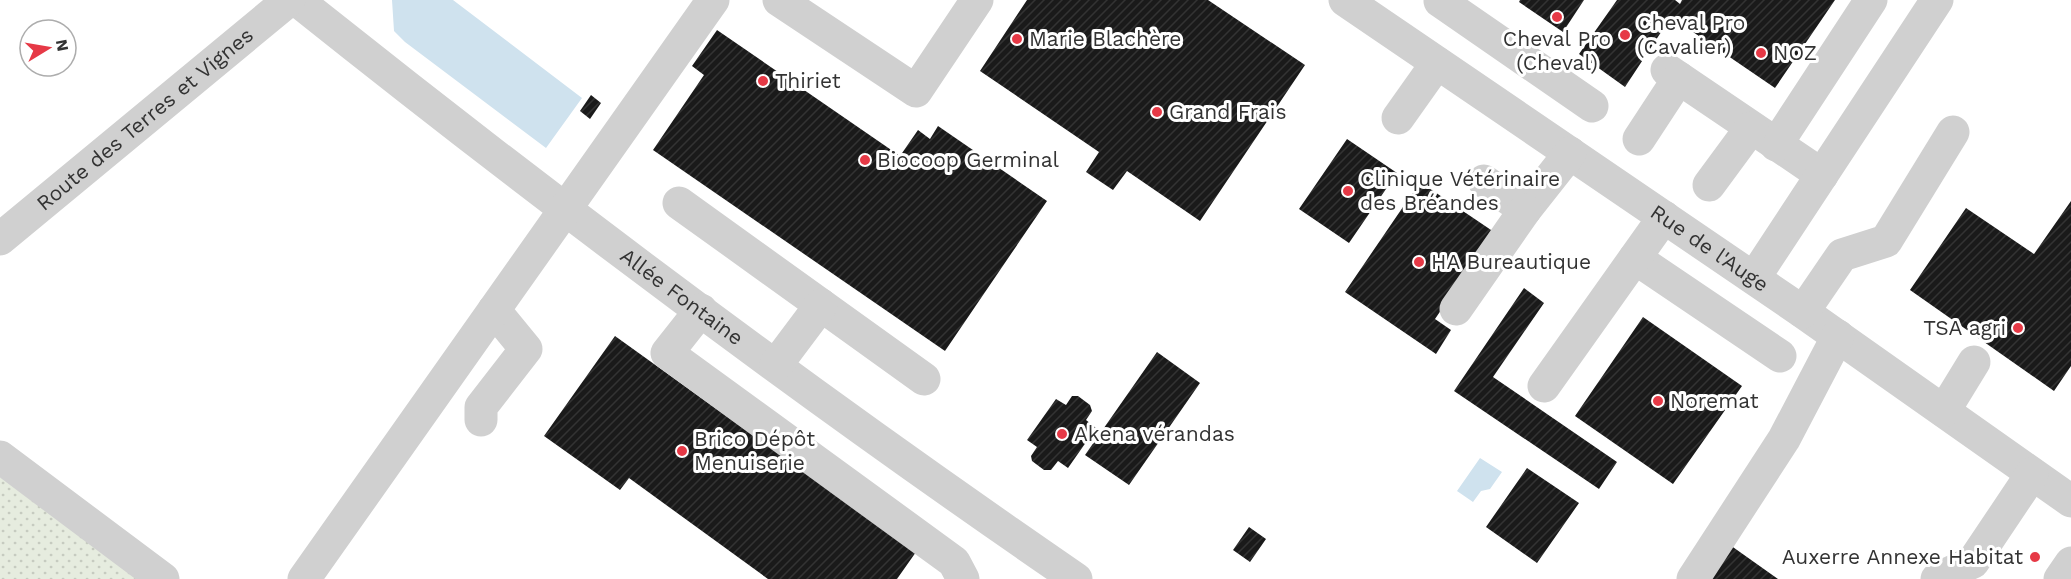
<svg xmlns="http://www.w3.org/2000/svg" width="2071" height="579" font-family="'Work Sans',sans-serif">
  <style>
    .grass { fill: url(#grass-dots) }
    .water { fill: #cfe2ee }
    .building { fill: url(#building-hatch) }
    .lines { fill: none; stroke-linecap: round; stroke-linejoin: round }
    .minor { stroke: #d0d0d0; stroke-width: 33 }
    .poi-dot { fill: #e63946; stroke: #fff; stroke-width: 2 }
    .labels { text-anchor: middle; stroke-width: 6; stroke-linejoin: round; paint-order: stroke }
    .poi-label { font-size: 21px; fill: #333; stroke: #fff; text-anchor: start }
    .street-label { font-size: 21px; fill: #333; stroke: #fff }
  </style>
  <defs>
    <pattern id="grass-dots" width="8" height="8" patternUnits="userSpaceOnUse" patternTransform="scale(1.5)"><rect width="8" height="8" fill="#e6ecdf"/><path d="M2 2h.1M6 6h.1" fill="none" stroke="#c6cbc0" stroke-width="1.8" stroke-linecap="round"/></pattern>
    <pattern id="building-hatch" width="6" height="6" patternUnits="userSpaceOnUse" patternTransform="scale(1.5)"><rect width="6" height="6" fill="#1a1a1a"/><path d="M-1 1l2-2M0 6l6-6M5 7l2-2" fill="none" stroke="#333"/></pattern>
  </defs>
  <rect width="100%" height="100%" fill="#fff"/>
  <path class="grass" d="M0 477 141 579H0Z"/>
  <path class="water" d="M392 0H453L582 98 546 148 405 42 394 31Z
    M1480 458 1502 472 1490 489 1481 491 1473 502 1457 491Z"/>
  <path class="building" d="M1027 0H1208L1305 65 1200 221 1127 171 1113 190 1086 172 1099 152 980 71Z
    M1520 0H1584L1563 32 1519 2Z
    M1617 0H1675L1680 4 1682 0H1835L1775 88 1671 17 1625 87 1579 54Z
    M717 30 900 156 918 130 930 139 938 126 1047 201 945 351 653 150 704 75 692 66Z
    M591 95 601 103 590 119 580 111Z
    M1347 139 1397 173 1349 243 1299 209Z
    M1420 182 1494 232 1435 319 1451 330 1436 354 1345 292Z
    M2071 201V366L2054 391 1910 290 1966 208 2034 254Z
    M1524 288 1544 303 1493 377 1617 462 1599 489 1454 391Z
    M1643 317 1742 386 1673 484 1575 416Z
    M615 336 916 552 897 579H768L629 478 620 490 544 436Z
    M1157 352 1200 383 1129 485 1085 455Z
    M1072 396H1078L1090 405 1092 411 1086 420 1096 428 1068 468 1058 461 1051 470H1044L1032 461 1031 456 1037 447 1027 440 1056 399 1066 405Z
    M1527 468 1579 503 1537 563 1486 527Z
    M1249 527 1266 539 1250 562 1233 550Z
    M1730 545 1778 579H1706Z"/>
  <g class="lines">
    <g class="minor">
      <path id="s1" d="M297 0C550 202 809 396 1076 579"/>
      <path d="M779 0 916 91 977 0"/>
      <path id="s2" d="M1345 0 1803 312 2071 501"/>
      <path d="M1440 1 1592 106"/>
      <path d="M1667 70 1822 175"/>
      <path d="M1398 118 1437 63"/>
      <path d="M1639 139 1679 78"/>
      <path d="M1776 145 1871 0"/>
      <path d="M1484 181 1525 210 1570 153"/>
      <path d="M1709 185 1751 128"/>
      <path d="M679 203 924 379"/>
      <path id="s3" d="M0 239 289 0"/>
      <path d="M1635 258 1780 356"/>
      <path d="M1754 278 1937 0"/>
      <path d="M1456 309 1525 210"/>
      <path d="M701 310 667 353 954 562 963 579"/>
      <path d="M1803 312 1842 255 1886 241 1953 132"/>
      <path d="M776 365 821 305"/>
      <path d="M1544 386 1664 217"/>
      <path d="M1944 411 1974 362"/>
      <path d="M481 420V407L526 349 494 310"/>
      <path d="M0 457 163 579"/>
      <path d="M304 579 713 0"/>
      <path d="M1693 579 1784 439 1838 336"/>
      <path d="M1937 579 1973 562 2032 474"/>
      <path d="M2060 579 2071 563"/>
    </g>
  </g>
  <g class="poi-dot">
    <circle cx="1557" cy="17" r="6"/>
    <circle cx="1625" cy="35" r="6"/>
    <circle cx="1017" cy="39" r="6"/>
    <circle cx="1761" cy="53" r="6"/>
    <circle cx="763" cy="81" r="6"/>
    <circle cx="1157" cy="112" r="6"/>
    <circle cx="865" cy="160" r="6"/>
    <circle cx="1348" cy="191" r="6"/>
    <circle cx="1419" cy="262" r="6"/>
    <circle cx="2018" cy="328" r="6"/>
    <circle cx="1658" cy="401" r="6"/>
    <circle cx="1062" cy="434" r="6"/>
    <circle cx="682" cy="451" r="6"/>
    <circle cx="2035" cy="557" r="6"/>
  </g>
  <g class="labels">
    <g class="poi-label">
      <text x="1637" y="30">Cheval Pro<tspan x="1637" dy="24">(Cavalier)</tspan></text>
      <text x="1029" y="46">Marie Blachère</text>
      <text x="1557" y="46" text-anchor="middle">Cheval Pro<tspan x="1557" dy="24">(Cheval)</tspan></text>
      <text x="1773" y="60">NOZ</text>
      <text x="775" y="88">Thiriet</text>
      <text x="1169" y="119">Grand Frais</text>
      <text x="877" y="167">Biocoop Germinal</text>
      <text x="1360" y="186">Clinique Vétérinaire<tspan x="1360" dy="24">des Bréandes</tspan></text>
      <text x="1431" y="269">HA Bureautique</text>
      <text x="2006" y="335" text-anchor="end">TSA agri</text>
      <text x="1670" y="408">Noremat</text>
      <text x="1074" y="441">Akena vérandas</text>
      <text x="694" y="446">Brico Dépôt<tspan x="694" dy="24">Menuiserie</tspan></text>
      <text x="2023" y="564" text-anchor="end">Auxerre Annexe Habitat</text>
    </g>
    <g class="street-label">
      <text dy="7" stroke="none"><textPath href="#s3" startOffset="188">Route des Terres et Vignes</textPath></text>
      <text dy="7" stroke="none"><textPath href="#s2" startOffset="441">Rue de l'Auge</textPath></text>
      <text dy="7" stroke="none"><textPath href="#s1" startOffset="486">Allée Fontaine</textPath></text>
    </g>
  </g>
  <g transform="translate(48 48) rotate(79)"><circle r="28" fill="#ffffff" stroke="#adadad" stroke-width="1.5"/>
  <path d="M0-4.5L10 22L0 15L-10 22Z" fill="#e63946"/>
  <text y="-9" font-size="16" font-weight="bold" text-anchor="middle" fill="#333333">N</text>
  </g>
</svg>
